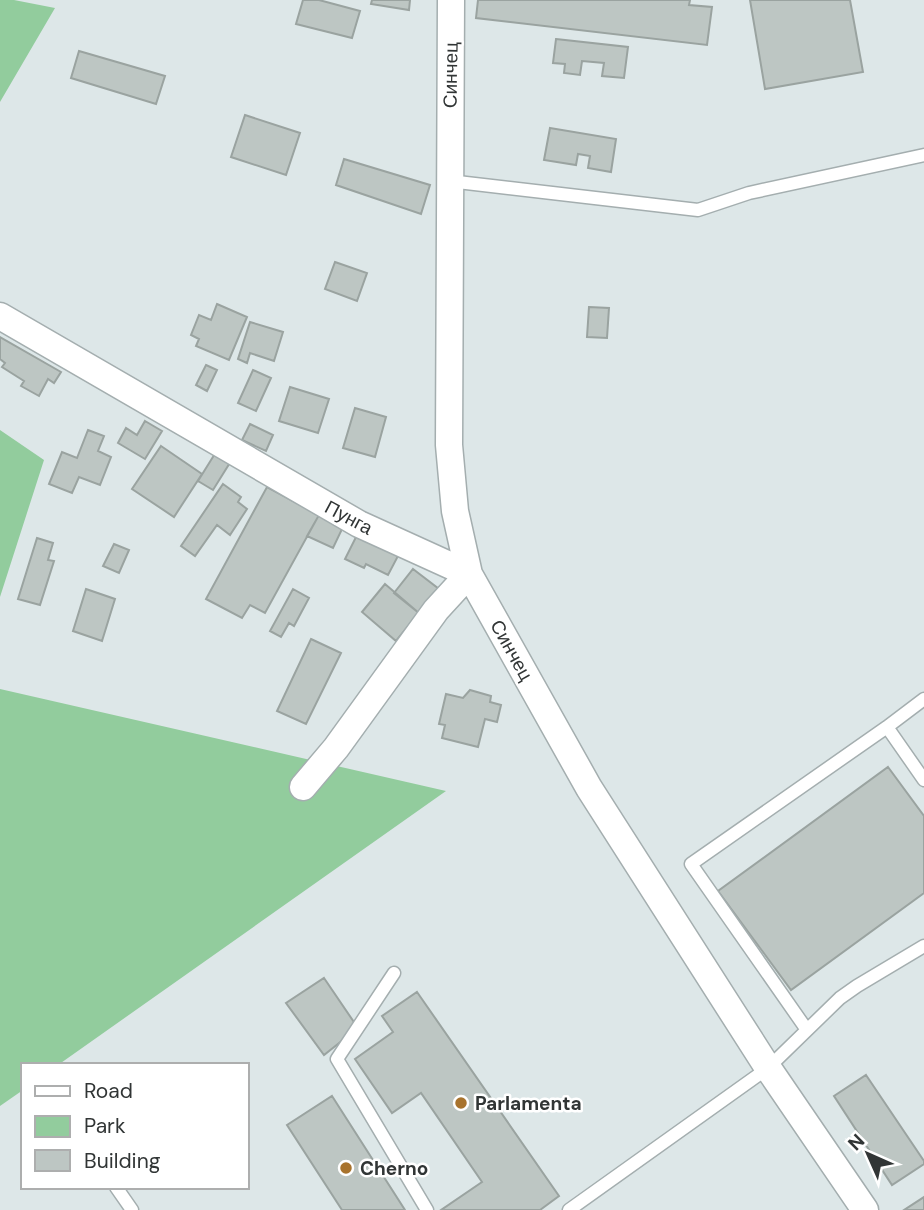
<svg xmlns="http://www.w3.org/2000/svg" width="924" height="1210" font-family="'DM Sans',sans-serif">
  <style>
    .green { fill: #92cc9d }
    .building { fill: #bdc6c3; stroke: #9aa3a0; stroke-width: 2 }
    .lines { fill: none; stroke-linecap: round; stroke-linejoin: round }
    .service-casing { stroke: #a4aeaf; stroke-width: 15 }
    .minor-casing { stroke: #a4aeaf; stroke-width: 29 }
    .service { stroke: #fff; stroke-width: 12 }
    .minor { stroke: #fff; stroke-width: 26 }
    .poi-dot { fill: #a8732d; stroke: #fff; stroke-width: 2.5 }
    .labels { text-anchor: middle; stroke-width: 5; stroke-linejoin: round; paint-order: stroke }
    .street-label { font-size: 19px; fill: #313535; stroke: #fff }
    .poi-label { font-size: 19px; font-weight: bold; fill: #313535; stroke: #fff; text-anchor: start }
  </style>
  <rect width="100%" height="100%" fill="#dde7e8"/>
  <path class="green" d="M0 0H14L55 8 0 102Z
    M0 430 44 460 0 597Z
    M0 689 446 791 58 1065H23V1090L0 1106Z"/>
  <path class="building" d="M303 0H319L360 11 352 38 296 24Z
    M372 0H410L409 10 371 4Z
    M478 0H690L689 5 712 7 707 45 476 18Z
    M750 0H850L863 72 765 89Z
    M556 39 628 47 624 78 602 76 604 63 582 61 580 75 564 73 565 64 553 63Z
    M79 51 165 76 156 104 71 78Z
    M245 115 300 133 286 175 231 157Z
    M550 128 616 139 611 172 588 168 590 156 578 154 576 165 544 160Z
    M344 159 430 185 421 214 336 185Z
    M335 262 367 273 357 301 325 289Z
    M217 304 247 317 229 360 196 346 199 339 191 335 199 315 211 320Z
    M589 307 609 308 607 338 587 337Z
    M250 322 283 332 274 361 250 353 247 363 238 359Z
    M0 337 61 372 54 383 48 379 39 396 21 386 24 381 2 367 5 363 0 359Z
    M206 365 217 370 207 391 196 385Z
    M253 370 271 378 256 411 238 403Z
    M290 387 329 399 318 433 279 421Z
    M355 408 386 417 375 457 343 448Z
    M145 421 162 431 145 459 118 443 126 428 137 435Z
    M250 424 273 435 266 451 242 440Z
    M88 430 104 436 98 451 111 457 100 485 79 477 72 493 49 484 62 452 77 458Z
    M161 446 202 474 174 517 132 489Z
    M216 452 231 461 213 490 198 481Z
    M223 484 241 497 238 502 247 509 230 535 217 525 195 556 181 546Z
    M267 487 319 515 265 613 250 605 242 618 206 599Z
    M319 515 343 527 333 548 307 536Z
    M357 535 398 556 388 575 366 564 364 568 345 559Z
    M37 538 53 543 48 560 54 561 40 605 18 599Z
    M114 544 129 550 119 573 103 566Z
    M413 569 439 589 419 613 394 593Z
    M385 584 419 613 396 641 362 612Z
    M86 589 115 599 102 641 73 631Z
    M293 589 309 598 294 626 289 623 281 637 270 631Z
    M311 639 341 653 306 724 277 711Z
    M470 690 491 696 490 702 501 705 497 722 485 719 478 747 442 738 445 725 439 724 446 694 463 698Z
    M888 767 924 816V893L791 990 718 891Z
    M324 978 358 1028 324 1055 286 1003Z
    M417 992 559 1196 540 1210H441L482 1182 421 1093 392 1113 355 1059 393 1032 382 1016Z
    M866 1075 924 1161V1164L892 1185 834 1096Z
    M332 1096 405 1210H342L287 1125Z
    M924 1197V1210H904Z"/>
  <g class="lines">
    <defs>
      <path id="service" d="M449 181 698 210 749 193 924 155
        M924 699 887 727 924 780
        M394 973 337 1059 427 1210
        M807 1030 691 864 887 727
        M116 1187 132 1210
        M569 1210 768 1068 840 998 857 986 924 946"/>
      <path id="minor" d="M451 0 449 445 455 511 469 574 589 788 768 1068 865 1210
        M0 316 359 524 469 574 436 610 336 748 303 787"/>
    </defs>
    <use href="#service" class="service-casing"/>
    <use href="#minor" class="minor-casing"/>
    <use href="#service" class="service"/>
    <use href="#minor" class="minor"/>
  </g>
  <g class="poi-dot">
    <circle cx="461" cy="1103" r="7"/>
    <circle cx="346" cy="1168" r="7"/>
  </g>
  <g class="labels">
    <g class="street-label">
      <text transform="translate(450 75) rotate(-89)" y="7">Синчец</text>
      <text transform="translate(349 517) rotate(28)" y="7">Пунга</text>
      <text transform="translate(512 650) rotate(61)" y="7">Синчец</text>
    </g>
    <g class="poi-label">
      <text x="475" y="1110">Parlamenta</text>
      <text x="360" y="1175">Cherno</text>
    </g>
  </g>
  <rect x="21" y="1063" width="228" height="126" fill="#ffffff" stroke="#adaeae" stroke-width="2"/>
  <rect x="35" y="1086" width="35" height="10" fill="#ffffff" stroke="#adaeae" stroke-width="2"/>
  <text x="84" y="1098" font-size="21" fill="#313535">Road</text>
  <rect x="35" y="1116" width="35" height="21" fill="#92cc9d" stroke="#adaeae" stroke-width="2"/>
  <text x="84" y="1133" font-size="21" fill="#313535">Park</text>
  <rect x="35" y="1150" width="35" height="21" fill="#bdc6c3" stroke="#adaeae" stroke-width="2"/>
  <text x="84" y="1168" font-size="21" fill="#313535">Building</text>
  <g transform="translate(868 1154) rotate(315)" stroke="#ffffff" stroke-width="5" paint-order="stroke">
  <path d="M0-5L12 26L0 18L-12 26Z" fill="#313535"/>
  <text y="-10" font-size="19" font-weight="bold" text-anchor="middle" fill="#313535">N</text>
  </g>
</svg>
